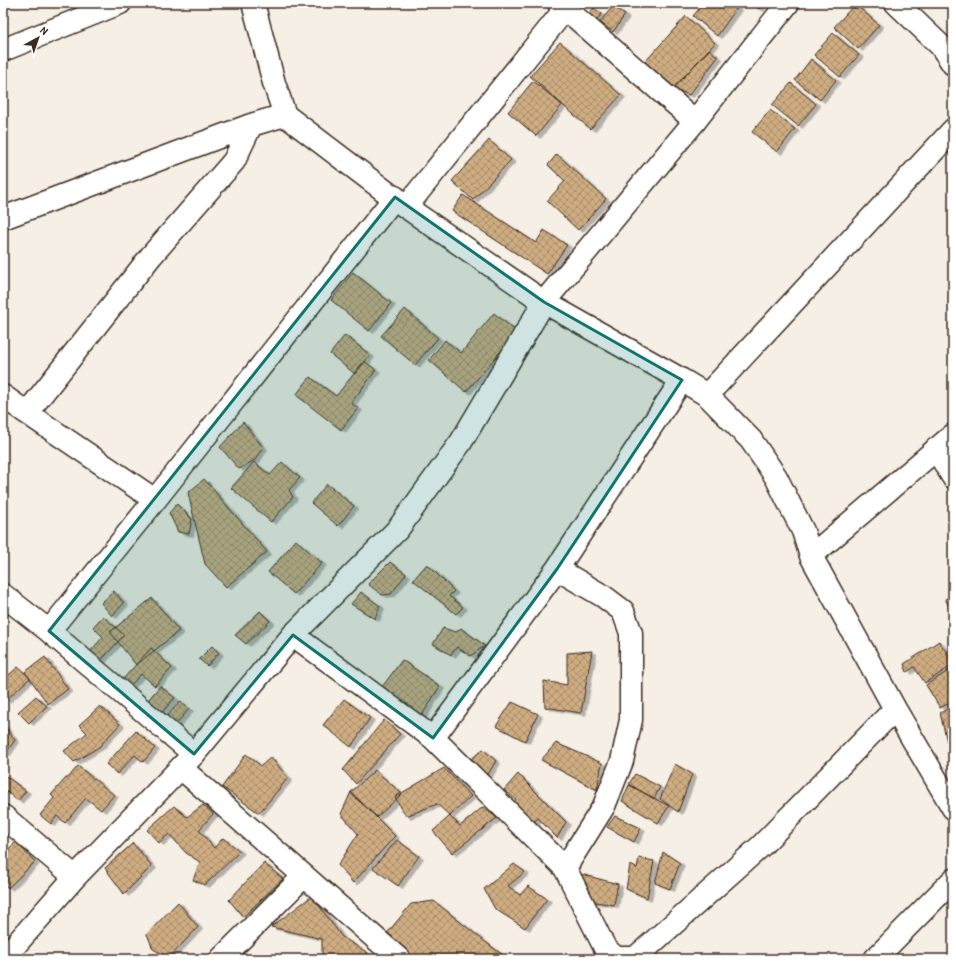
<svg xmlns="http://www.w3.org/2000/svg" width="956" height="962" font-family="'Patrick Hand',sans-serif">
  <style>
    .building { fill: url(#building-cross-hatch); stroke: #3b2a1e; filter: url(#shadow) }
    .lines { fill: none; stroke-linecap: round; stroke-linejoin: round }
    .minor-casing { stroke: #3b2a1e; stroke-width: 25 }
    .major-casing { stroke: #3b2a1e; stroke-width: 25 }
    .minor { stroke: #fff; stroke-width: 22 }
    .major { stroke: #fff; stroke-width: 22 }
    .marked { fill: #0f766e; fill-opacity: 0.2; stroke: #0f766e; stroke-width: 3; stroke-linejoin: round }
  </style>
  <defs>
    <pattern id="building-cross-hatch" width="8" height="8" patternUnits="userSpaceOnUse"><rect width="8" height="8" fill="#cfad82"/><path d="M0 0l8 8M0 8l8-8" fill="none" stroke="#a98d6a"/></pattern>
    <filter id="shadow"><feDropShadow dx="4.5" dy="2.5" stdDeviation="0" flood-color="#0004"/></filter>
  </defs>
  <rect width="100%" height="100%" fill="#f5efe6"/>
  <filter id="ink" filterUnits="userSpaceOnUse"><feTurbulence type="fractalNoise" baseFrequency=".025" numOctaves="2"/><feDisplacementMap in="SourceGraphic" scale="8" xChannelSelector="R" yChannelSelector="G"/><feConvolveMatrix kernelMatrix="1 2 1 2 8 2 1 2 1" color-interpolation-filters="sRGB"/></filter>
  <g filter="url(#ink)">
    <path class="building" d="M704 3H730L737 8 717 36 693 16Z
      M751 3H764L759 9Z
      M855 4 879 25 858 49 834 27Z
      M613 6 625 15 613 32 600 22Z
      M594 8 602 14 597 20 588 14Z
      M686 16 715 43 673 89 644 63Z
      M833 33 859 55 840 77 814 55Z
      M560 42 621 95 590 129 530 76Z
      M709 49 718 57 689 95 673 89Z
      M811 59 836 80 820 100 795 80Z
      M533 81 562 105 536 136 508 112Z
      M791 83 816 104 798 126 772 105Z
      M770 110 795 129 777 152 752 132Z
      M489 140 511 160 473 200 452 181Z
      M557 154 606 199 578 230 547 201 565 181 548 165Z
      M463 195 536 243 544 230 567 245 547 274 452 211Z
      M353 272 391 303 369 331 331 300Z
      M405 309 438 338 415 365 381 336Z
      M494 313 517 332 466 392 429 360 445 340 461 353Z
      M345 335 370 355 355 374 330 354Z
      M364 361 376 370 351 403 358 408 341 430 296 395 310 377 336 396Z
      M243 422 263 447 255 460 239 469 220 447Z
      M254 462 270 475 282 462 300 478 289 490 293 497 271 522 231 488Z
      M204 479 267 552 226 587 205 564 188 493Z
      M327 484 354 506 338 526 311 503Z
      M177 504 192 519 189 534 178 532 169 513Z
      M296 540 322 563 294 594 268 572Z
      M390 562 406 574 391 594 382 595 368 584Z
      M427 564 454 591 449 596 463 607 456 614 413 580Z
      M114 591 124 603 112 616 101 603Z
      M361 592 380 606 375 619 351 604Z
      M953 595V613L945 599Z
      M152 598 179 631 136 665 110 632Z
      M260 611 270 621 246 644 235 635Z
      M103 616 124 635 97 665 87 655 103 637 93 627Z
      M443 628 456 632 461 628 485 646 470 656 457 647 451 655 433 644Z
      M939 641 953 663V665L925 683 914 667 907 672 904 664Z
      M212 646 219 653 207 666 199 659Z
      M151 648 172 668 155 686 141 674 130 686 123 679Z
      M592 651 581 713 545 707 544 681 567 685V653Z
      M45 657 68 689 48 704 25 672Z
      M402 660 440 686 421 717 379 691Z
      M18 667 30 678 6 700 3 697V680Z
      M953 668V701L940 708 926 685Z
      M160 686 175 698 157 718 143 706Z
      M36 696 47 706 29 723 18 712Z
      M344 699 370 718 351 747 323 725Z
      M180 701 189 709 176 724 167 716Z
      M512 702 538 714 525 741 496 726Z
      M100 706 120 724 99 747 74 762 64 751 87 733 79 725Z
      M953 706V738L947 742 940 713Z
      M384 720 400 734 356 784 343 770Z
      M3 724 15 740 6 753 3 752Z
      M136 731 155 748 143 762 135 755 117 774 106 764Z
      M556 743 602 763 597 790 541 760Z
      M483 749 496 761 487 776 470 760Z
      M246 754 261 766 271 757 288 778 259 813 222 787Z
      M675 764 692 774 678 812 660 799Z
      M78 766 114 795 101 810 86 798 65 823 57 816 51 824 40 815 54 798 51 795 66 778H68Z
      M444 768 471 796 450 816 437 804 406 816 395 797Z
      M375 770 402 794 377 817 350 793Z
      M3 774 26 791 18 801 3 789Z
      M518 774 566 822 557 838 538 818 529 826 511 804 516 800 504 790Z
      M635 774 660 787 654 799 629 784Z
      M629 785 669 806 658 823 622 801Z
      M351 792 395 836 353 883 338 865 358 834 341 814Z
      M203 805 213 814 199 830 214 848 223 838 240 851 205 885 193 880 200 862 186 853 169 834 159 843 147 830 174 806 187 817Z
      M483 807 497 818 452 853 433 831 450 816 460 826Z
      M615 816 641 828 634 842 607 827Z
      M397 840 419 856 398 886 373 868Z
      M16 842 35 862 8 888 3 883V854Z
      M133 843 152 866 124 894 105 868Z
      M663 852 680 863 670 889 655 883Z
      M639 858 654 861 647 898 626 889 630 865 637 868Z
      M264 863 283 879 243 917 229 900Z
      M514 864 525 872 508 886 520 895 528 886 547 899 525 928 495 909 484 889Z
      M581 874 618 884 614 905 590 901 577 884Z
      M312 896 342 937 368 953 364 959H322V939L271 927Z
      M434 901 483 940 508 959H402L380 942 411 904Z
      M178 902 198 927 169 958 153 949 147 934Z"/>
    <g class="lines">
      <defs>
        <path id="minor" d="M253 3 274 83 285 115 406 207 544 302 682 380 707 395 751 440 776 477 803 531 811 556 895 709 953 808
          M559 3 695 121
          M896 3 941 46 953 64
          M3 50 120 3
          M406 207 566 8
          M3 218 251 125 285 115
          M707 395 953 130
          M3 396 27 413
          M936 449 953 477
          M155 500 27 413 151 256 234 161 251 125
          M811 556 953 435
          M557 569 603 596 623 611 631 633V720L622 761 604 806 565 868
          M3 595 49 631 194 754
          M49 631 155 500 395 197
          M293 635 433 738 565 868 605 948 616 958H636L637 959
          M433 738 557 569 682 380
          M181 768 399 959
          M3 816 75 877
          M221 959 304 876
          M634 959 761 846 895 709
          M875 959 953 880"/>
        <path id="major" d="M3 959 75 877 194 754 293 635 398 529 461 442 544 302 695 121 788 3"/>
      </defs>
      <use href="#minor" class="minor-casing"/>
      <use href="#major" class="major-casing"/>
      <use href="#minor" class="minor"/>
      <use href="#major" class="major"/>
    </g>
  </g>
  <path class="marked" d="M395 197 544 302 682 380 557 569 433 738 293 635 194 754 49 631Z"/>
  <rect width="956" height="962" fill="none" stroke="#fff" stroke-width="16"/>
  <rect x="8" y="8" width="940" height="946" fill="none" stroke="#3b2a1e" stroke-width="1.5" filter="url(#ink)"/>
  <g transform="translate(38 38) rotate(40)" stroke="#ffffff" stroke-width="3" paint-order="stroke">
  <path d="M0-3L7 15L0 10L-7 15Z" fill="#3b2a1e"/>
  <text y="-6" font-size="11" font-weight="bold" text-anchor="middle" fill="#3b2a1e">N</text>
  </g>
</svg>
